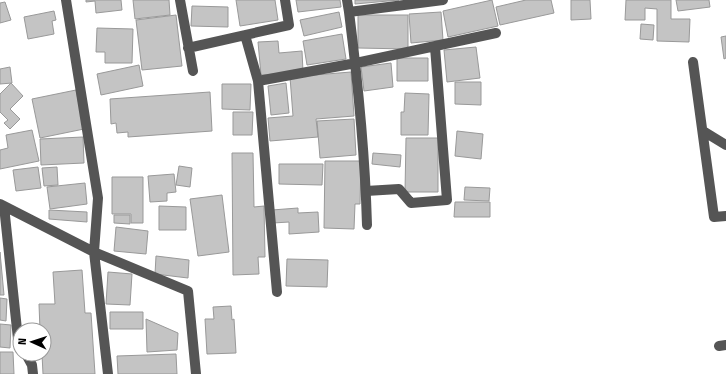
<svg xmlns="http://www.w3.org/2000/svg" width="726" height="374" font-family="'Fira Sans Condensed',sans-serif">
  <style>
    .building { fill: #c4c4c4; stroke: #999 }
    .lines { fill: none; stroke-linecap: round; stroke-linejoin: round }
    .minor { stroke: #555; stroke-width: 10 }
  </style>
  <rect width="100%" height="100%" fill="#fff"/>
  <path class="building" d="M86 0H121L122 10 96 13 95 1 86 2Z
    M133 0H169L170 15 135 19Z
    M236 0H275L278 20 240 26Z
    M296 0H340L341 7 298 12Z
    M355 0H399L355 4Z
    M492 0 498 26 448 37 443 11Z
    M526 0H551L554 13 500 25 496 7Z
    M571 0H590L591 19 571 20Z
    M626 0H671V19H690L689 42 657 41V9L645 8V20H625Z
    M676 0H709L710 7 678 11Z
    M5 2 11 20 0 23V3Z
    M192 6 228 7V27L191 26Z
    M54 11 56 20 52 21 54 34 28 39 24 17Z
    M339 12 342 27 304 36 300 20Z
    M441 12 443 40 411 43 409 14Z
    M176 15 182 66 142 70 136 20Z
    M358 15H408V49L358 48Z
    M641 24 654 25 653 40 640 39Z
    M97 28 133 29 132 63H105V52H96Z
    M342 34 346 59 307 65 303 41Z
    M726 36V58L724 59 721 37Z
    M278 41 279 53 302 51 303 72 261 75 258 42Z
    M476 47 480 78 447 82 444 50Z
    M397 58H428V81H397Z
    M391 63 393 87 364 91 361 67Z
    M139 65 143 86 101 95 97 74Z
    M10 67 12 83 0 84V69Z
    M351 72 354 116 316 119 318 137 270 141 268 118 293 116 290 77Z
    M455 82H481V105L455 104Z
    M11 83 23 96 10 109 20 119 10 129 4 123 8 120 0 112V94Z
    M286 83 289 113 271 115 268 86Z
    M222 84H251L250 110 222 109Z
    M76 90 84 129 40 138 32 99Z
    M210 92 212 131 128 137V132L117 133 116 123 111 124 110 99Z
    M405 93 429 94 428 135H401V112H404Z
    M233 112H253L252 135H233Z
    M354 119 356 155 320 158 317 121Z
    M32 130 39 161 0 169V150L8 148 6 135Z
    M457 131 483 134 481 159 455 156Z
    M83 137 84 163 41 165 40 139Z
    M406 138H438V192H405Z
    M232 153H253L254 207 264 206 265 257H258L259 274 233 275Z
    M373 153 401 155 400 167 372 164Z
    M325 161H361L360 204H355L354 229 324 228Z
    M279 164H323L322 185 279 184Z
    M179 166 192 168 190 187 176 185Z
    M38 167 41 188 16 191 13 170Z
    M57 167 58 185 44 186 42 168Z
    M174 174 176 192 167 193V201L150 202 148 176Z
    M112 177H143V223H131V214H112Z
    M85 183 87 204 50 209 47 187Z
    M465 187 490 188 489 201 464 200Z
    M222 195 229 252 198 256 190 199Z
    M455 202H490V217H454Z
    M159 206 186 207V230H159Z
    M298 208V213L318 212 319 232 289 234V222L273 223 272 210Z
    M49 210 87 212V222L49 219Z
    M114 215H130V224L114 223Z
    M116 227 148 231 146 254 114 251Z
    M0 252 4 295H0Z
    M156 256 189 260 188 278 155 274Z
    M287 259 328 260 327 287 286 286Z
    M82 270 85 313H91L95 374H43L42 354H44V330H40L39 304H55L53 272Z
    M108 272 132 274 130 305 106 304Z
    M0 298 7 299 6 321 0 320Z
    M231 306 232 320 234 319 236 353 207 354 205 319H214L213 307Z
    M110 312H143V329H110Z
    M146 319 178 333 177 350 147 352Z
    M0 324 11 325 10 348 0 347Z
    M0 352H13L14 374H0Z
    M176 354 177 374H118L117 356Z"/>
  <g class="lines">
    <path class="minor" d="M66 0 98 198 94 252 188 291 196 374
      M180 0 193 71
      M347 0 349 12 443 0
      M349 12C358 83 365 154 367 225
      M245 35 258 81 277 292
      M188 48 289 25 285 0
      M693 62 714 217 726 216
      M258 81 356 63 496 33
      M703 131 726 145
      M366 191 399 189 411 203 447 200 435 47
      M0 204 94 252 108 374
      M4 206 18 339 20 343
      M719 346 726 345
      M26 354 32 365 33 374"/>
  </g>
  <g transform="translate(32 342) rotate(273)"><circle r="19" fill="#ffffff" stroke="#999999"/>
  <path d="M0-3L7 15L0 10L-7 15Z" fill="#000000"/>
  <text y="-6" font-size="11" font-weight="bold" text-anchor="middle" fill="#000000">N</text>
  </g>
</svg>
